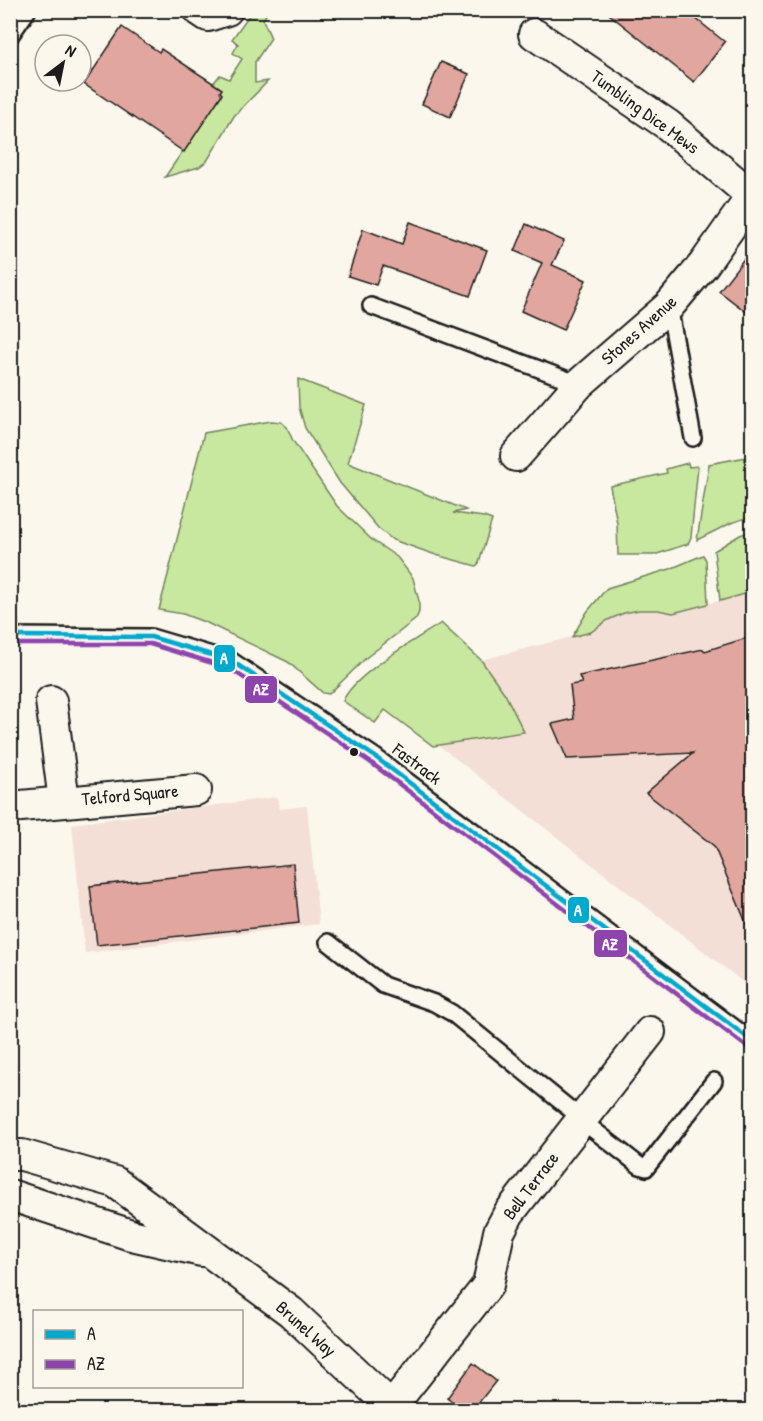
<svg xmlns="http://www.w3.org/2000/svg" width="763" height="1421" font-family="'Patrick Hand',sans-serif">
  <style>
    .built { fill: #f3dfd5 }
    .green { fill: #c8e79f; stroke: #72825e; stroke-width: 1.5 }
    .building { fill: #e1a79e; stroke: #1c1c1c; stroke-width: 1.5 }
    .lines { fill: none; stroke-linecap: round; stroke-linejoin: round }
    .service-casing { stroke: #1c1c1c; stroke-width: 20 }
    .minor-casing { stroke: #1c1c1c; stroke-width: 34 }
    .service { stroke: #fbf7ec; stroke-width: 15 }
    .minor { stroke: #fbf7ec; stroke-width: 30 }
    .bus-1-casing { stroke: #fbf7ec; stroke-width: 9 }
    .bus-2-casing { stroke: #fbf7ec; stroke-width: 9 }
    .bus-1 { stroke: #00a9ce; stroke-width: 4.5 }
    .bus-2 { stroke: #8e44ad; stroke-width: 4.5 }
    .bus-dot { fill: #1c1c1c; stroke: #fbf7ec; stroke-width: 2 }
    .labels { text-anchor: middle; stroke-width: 4.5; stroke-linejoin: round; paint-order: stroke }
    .street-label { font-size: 18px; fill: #1c1c1c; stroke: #fbf7ec }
    .line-badge { stroke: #fbf7ec; stroke-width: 2 }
    .badge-label { font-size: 16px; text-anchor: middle; font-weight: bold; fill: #fff }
  </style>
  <rect width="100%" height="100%" fill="#fbf7ec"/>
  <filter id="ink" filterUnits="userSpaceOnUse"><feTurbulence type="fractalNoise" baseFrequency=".0167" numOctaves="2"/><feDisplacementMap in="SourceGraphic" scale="12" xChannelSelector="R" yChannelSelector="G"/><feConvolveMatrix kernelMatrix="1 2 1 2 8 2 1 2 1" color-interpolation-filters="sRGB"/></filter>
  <g filter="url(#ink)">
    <path class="built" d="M752 592V989L437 744 524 732 505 694 481 660 591 632 608 620 624 613 639 610H658L673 613Z
      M278 797 279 809 307 806 319 924 85 953 72 824Z"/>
    <path class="green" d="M252 11H268L263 20 271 38 255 62V83L268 81 234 116 207 161 199 167 165 177 222 94 211 86 220 75 229 79 242 59 233 53 238 44 232 39Z
      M298 379 366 405 348 463 466 510 453 513 484 517 492 520 479 563 476 566 436 555 393 540 378 528 340 483 305 428 299 407Z
      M271 421 281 422 287 427 293 441 337 506 372 540 397 557 413 578 419 601V612L416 619 367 657 329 694 323 693 288 662 207 623 183 614 159 610 204 433Z
      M752 456V516L731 523 697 540 709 464Z
      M688 463 689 467 698 466 691 537 688 544 654 555H618L617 523 610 486 667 473 666 469Z
      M752 531V592L720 601 714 551 740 535Z
      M703 555 706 560 708 604 673 613 658 610H639L624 613 608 620 591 632 572 637 587 612 607 588 670 569Z
      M441 623 481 660 505 694 524 732 433 746 385 710 375 723 343 701C353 675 417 639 441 623Z"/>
    <path class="building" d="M604 10H685L725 42 694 82Z
      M122 27 159 52 161 49 222 89 220 92 222 94 184 152 84 84Z
      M441 62 469 74 450 117 422 104Z
      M410 222 487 250 470 296 383 266 376 285 348 276 363 229 402 244Z
      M526 224 564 241 552 265 586 280 563 330 521 311 542 263 515 251Z
      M753 247V317L719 291Z
      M753 636V937H752L714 846 646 793 693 753 567 759 552 724 574 719 570 685 582 683 579 676 703 649 705 651Z
      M293 864 299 923 97 945 90 886Z
      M473 1363 496 1381 473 1410H463L447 1398Z"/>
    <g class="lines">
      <defs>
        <path id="service" d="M10 36 28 10
          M371 306 579 384
          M669 306 693 438
          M10 636 151 637 232 661 374 756 752 1041
          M328 942 383 985 434 1003 452 1013 582 1119
          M581 1120 640 1166 646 1168 714 1081"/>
        <path id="minor" d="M199 10 208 16 227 10
          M534 34 668 125 752 196
          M516 456 579 384 669 306 704 264 752 196
          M51 701 64 801
          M10 807 196 790
          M10 1155H22L115 1182 291 1312 395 1410
          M10 1195 131 1235 201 1251
          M391 1407 488 1285 499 1232 509 1213 650 1032"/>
      </defs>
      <use href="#service" class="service-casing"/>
      <use href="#minor" class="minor-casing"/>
      <use href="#service" class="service"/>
      <use href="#minor" class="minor"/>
      <defs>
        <path id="bus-1" d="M10 636 151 637 232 661 374 756 752 1041"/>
        <path id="bus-2" d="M10 644H150L229 668 370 762 747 1047"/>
      </defs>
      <use href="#bus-1" class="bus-1-casing"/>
      <use href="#bus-2" class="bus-2-casing"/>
      <use href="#bus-1" class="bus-1"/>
      <use href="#bus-2" class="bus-2"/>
    </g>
  </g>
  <circle class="bus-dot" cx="354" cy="752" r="5"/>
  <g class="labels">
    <g class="street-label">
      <text transform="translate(645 112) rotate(36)" y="6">Tumbling Dice Mews</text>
      <text transform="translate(639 330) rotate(-42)" y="6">Stones Avenue</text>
      <text transform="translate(417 764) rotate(37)" y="6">Fastrack</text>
      <text transform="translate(130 795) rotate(-5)" y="6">Telford Square</text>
      <text transform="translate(531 1186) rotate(-53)" y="6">Bell Terrace</text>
      <text transform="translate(306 1329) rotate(42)" y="6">Brunel Way</text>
    </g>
  </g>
  <g class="line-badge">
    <rect x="213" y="644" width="23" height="29" rx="6" fill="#00a9ce"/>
    <rect x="244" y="675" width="34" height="29" rx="6" fill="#8e44ad"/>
    <rect x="567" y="896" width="23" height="28" rx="6" fill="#00a9ce"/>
    <rect x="593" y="929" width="35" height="29" rx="6" fill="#8e44ad"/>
  </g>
  <g class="badge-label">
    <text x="224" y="664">A</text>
    <text x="261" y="695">AZ</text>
    <text x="578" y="916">A</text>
    <text x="610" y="950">AZ</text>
  </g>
  <rect width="763" height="1421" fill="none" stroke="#fbf7ec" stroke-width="36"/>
  <rect x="18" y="18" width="727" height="1385" fill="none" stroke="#1c1c1c" stroke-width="2" filter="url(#ink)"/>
  <rect x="33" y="1310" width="210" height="78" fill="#fbf7ec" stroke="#a29f99" stroke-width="1.5"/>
  <rect x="45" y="1330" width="30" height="9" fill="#00a9ce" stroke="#a29f99" stroke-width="1.5"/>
  <text x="87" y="1340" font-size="18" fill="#1c1c1c">A</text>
  <rect x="45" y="1360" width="30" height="9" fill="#8e44ad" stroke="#a29f99" stroke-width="1.5"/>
  <text x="87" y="1370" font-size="18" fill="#1c1c1c">AZ</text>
  <g transform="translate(63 63) rotate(32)"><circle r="28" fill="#fbf7ec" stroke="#a29f99" stroke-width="1.5"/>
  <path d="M0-4.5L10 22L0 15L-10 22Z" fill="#1c1c1c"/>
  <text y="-9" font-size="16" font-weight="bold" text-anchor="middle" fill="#1c1c1c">N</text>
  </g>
</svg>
